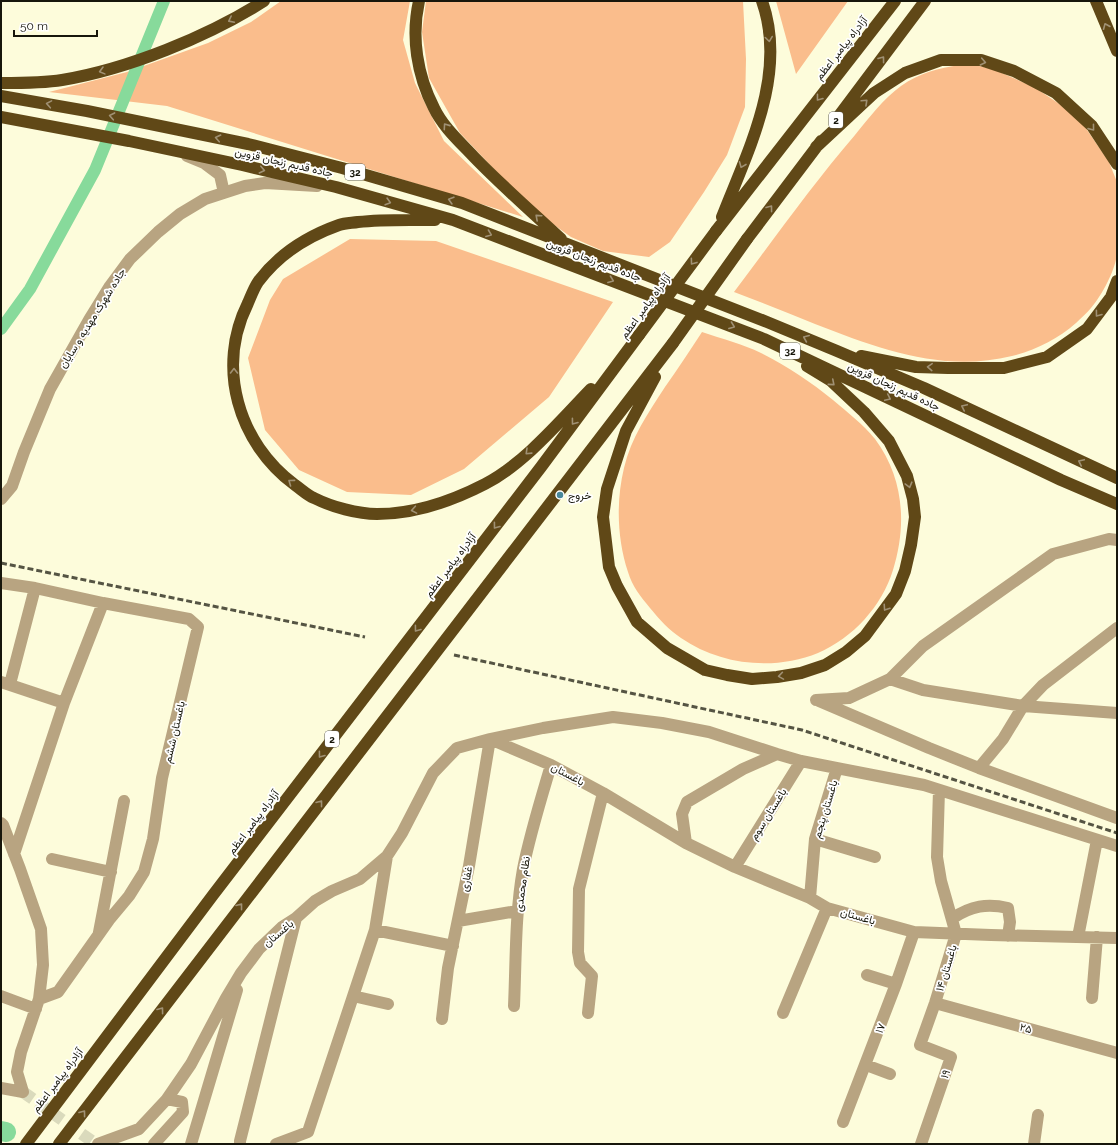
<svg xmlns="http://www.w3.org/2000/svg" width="1118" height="1145" font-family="Raleway,Vazirmatn,sans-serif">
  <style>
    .green { fill: #fabd8c }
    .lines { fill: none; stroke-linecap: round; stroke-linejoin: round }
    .canal { stroke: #87da9b; stroke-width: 12 }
    .river { stroke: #87da9b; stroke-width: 20 }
    .minor-tunnel { stroke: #dadabc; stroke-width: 12; stroke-dasharray: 12 6; stroke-linecap: butt }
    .minor { stroke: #b8a481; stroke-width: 12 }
    .highway { stroke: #604817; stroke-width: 12 }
    .rail { stroke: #555443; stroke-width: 3; stroke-dasharray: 6 3; stroke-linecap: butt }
    .highway-bridge { stroke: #604817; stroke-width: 12 }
    .oneway { stroke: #a09174 }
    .poi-dot { fill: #48889b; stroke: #fff; stroke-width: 1.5 }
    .labels { text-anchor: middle; stroke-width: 3.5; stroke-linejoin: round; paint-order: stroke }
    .shield { fill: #fff; stroke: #5d5c54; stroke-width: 1 }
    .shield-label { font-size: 10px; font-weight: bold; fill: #17160b }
    .street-label { font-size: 11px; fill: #17160b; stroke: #fff }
    .poi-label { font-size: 11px; fill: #17160b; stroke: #fff; text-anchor: start }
  </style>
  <rect width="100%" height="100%" fill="#fdfcdb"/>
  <path class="green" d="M281 1H410L403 40 415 83 444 141 523 217 167 106 49 92 127 72 208 43 251 22Z
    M426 1H743L746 59 745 107 727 155 704 192 670 242 649 257 603 251 571 237 550 222 511 187 460 133 429 78 422 32Z
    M776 1H848L796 74Z
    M960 65H976L995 70 1034 87 1061 105 1083 124 1109 162 1117 182V254C1115 271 1102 295 1091 308 1087 313 1081 318 1076 323 1058 339 1036 350 1012 356 943 373 879 349 815 324 788 313 761 302 734 292 774 239 812 185 855 135 868 119 884 98 901 86 919 73 939 68 960 65Z
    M350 239 436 241 613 302 549 397 464 469 411 495 347 492 299 470 265 430 248 358 270 300 283 279Z
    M702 332C722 339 743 344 761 353 787 366 811 382 833 400 847 412 863 424 875 439 904 478 907 525 893 570 882 606 853 638 818 653 774 671 720 665 681 638 669 630 659 619 650 608 641 597 632 586 628 572 617 539 616 501 624 468 631 438 648 413 665 387 678 369 690 350 702 332Z"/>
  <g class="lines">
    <path class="canal" d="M1 329 30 289 95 170 164 1"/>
    <path class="river" d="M1 1131 6 1132"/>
    <path class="minor-tunnel" d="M23 1092 96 1144"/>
    <path class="minor" d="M187 156 204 163 220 175 224 193
      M1 499 12 486 24 452 50 389 89 320 110 286 130 259 158 232 180 214 205 199 245 186 265 183 317 186
      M1 583 35 588 103 603 189 619 198 627 162 778 153 839 144 872 129 896 109 920 58 992 39 999
      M890 679 923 690 1023 706 1117 713
      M1 682 64 703
      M10 684 35 588
      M816 700 849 698 890 679 923 646 1053 554 1109 539 1117 540
      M819 701 929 748 979 768 1117 818
      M979 768 1003 739 1023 706 1043 685 1117 628
      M1 823 3 825 20 869 41 929 43 965 39 999 21 1052 17 1072 23 1092 1 1088
      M815 839 875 857
      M686 843 682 814 687 802 743 769 777 754
      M14 854 64 703 103 603
      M52 859 111 872
      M735 867 801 761
      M810 898 815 839 837 768
      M953 918C971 906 987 903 1008 908L1010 922 1008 936
      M458 921 517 911
      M375 930 453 946
      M99 932 124 801
      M1078 937 1097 840
      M867 975 896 984
      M1 996 36 1009
      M353 996 388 1004
      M1092 998 1097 937
      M935 1003 1117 1053
      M514 1006C516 961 515 914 523 869 530 834 541 799 551 765
      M588 1013 592 976 580 963 578 952 579 889 603 793
      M783 1013 827 908
      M442 1019 448 968 469 866 490 739 543 728 613 717 662 723 709 732 777 754 801 761 924 785 1117 846
      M866 1065 890 1074
      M167 1099 191 1064 226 998 241 973 259 949 282 927 296 918 315 901 332 891 360 879 387 856 402 833 433 773 457 748 490 739 551 765 603 793 686 843 735 867 810 898 827 908 914 932 991 935 1117 938
      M843 1122 896 984 914 932
      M98 1144 139 1129 167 1099 182 1102 183 1112 154 1144
      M191 1144 237 990
      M240 1144V1141L296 918
      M276 1144 308 1132 375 930 387 856
      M921 1144 951 1057 920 1045 935 1003 956 934 941 881 937 857 939 790
      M1034 1144 1038 1115"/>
    <path class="highway" d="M419 1C411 37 417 75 434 108 443 127 460 142 474 157 502 186 532 212 561 239
      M1096 1 1117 51
      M1 83C19 83 44 83 62 80 128 69 207 37 264 1
      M1 96 87 111 248 144 342 168 462 203 767 322 837 351 924 388 1117 478
      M1 117 129 141 242 165 336 187 453 220 764 339 1061 480 1117 504
      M835 121 925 1
      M816 147 874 93 905 73 941 60H981L1014 71 1056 93 1092 126 1117 164
      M722 217C748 150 788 74 762 1
      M435 220C409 220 384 219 358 222 352 223 345 223 339 225 308 236 278 255 258 282 254 288 251 296 248 303 216 367 238 443 295 485 301 489 307 495 314 498 332 507 358 514 377 514 415 514 452 501 485 484 524 464 560 421 591 389
      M716 231 895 1
      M747 239 821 141
      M861 356 916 367 948 368H1004L1047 357 1087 329 1111 297 1117 281
      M655 377 626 431 607 489 603 517 609 567 617 586 637 622 667 648 705 670 727 675 752 679 777 677 801 673 825 665 846 652 865 636 896 594 905 571 911 545 915 517 913 499 907 476 889 441 864 412 830 380 807 366
      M26 1144 213 895 541 467 639 335
      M59 1144 673 343"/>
    <path class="rail" d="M1 563 365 637
      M454 655 802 730 1117 833"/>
    <path class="highway-bridge" d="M639 335 716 231
      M673 343 747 239"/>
  </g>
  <defs><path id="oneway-chevron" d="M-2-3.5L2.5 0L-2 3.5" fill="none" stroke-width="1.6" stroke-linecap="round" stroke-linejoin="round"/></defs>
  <g class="oneway">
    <use href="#oneway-chevron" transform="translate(231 20) rotate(153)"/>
    <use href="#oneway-chevron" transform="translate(1106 26) rotate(-113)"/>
    <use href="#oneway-chevron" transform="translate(769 39) rotate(82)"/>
    <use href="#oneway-chevron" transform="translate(882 59) rotate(-53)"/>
    <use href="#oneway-chevron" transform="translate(983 62) rotate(12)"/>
    <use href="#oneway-chevron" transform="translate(102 71) rotate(165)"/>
    <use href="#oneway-chevron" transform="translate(819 98) rotate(128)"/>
    <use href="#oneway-chevron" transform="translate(865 102) rotate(-43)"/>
    <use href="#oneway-chevron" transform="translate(49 104) rotate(-170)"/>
    <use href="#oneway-chevron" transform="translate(112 116) rotate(-169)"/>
    <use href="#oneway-chevron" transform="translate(446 126) rotate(-125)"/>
    <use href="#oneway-chevron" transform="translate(1092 128) rotate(51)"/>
    <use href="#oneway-chevron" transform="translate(218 138) rotate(-168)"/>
    <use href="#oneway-chevron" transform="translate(742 165) rotate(112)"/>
    <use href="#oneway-chevron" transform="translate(262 170) rotate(13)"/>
    <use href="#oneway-chevron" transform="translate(451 200) rotate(-164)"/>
    <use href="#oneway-chevron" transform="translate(388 202) rotate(16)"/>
    <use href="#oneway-chevron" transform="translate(770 208) rotate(-53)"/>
    <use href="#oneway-chevron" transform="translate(538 217) rotate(-138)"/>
    <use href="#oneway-chevron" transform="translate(489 234) rotate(21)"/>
    <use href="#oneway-chevron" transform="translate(693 262) rotate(126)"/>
    <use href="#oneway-chevron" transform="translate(611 280) rotate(21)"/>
    <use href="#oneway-chevron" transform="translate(1098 314) rotate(127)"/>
    <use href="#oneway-chevron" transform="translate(732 326) rotate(21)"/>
    <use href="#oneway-chevron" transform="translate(806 338) rotate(-157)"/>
    <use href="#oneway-chevron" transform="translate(930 367) rotate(-177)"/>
    <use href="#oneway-chevron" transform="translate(234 371) rotate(-90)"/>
    <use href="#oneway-chevron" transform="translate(832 383) rotate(40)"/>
    <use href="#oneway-chevron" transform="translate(888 398) rotate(25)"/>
    <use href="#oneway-chevron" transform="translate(964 407) rotate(-155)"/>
    <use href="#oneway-chevron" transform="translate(574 422) rotate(127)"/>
    <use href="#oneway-chevron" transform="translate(528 452) rotate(136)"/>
    <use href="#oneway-chevron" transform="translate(1081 462) rotate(-155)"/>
    <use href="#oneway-chevron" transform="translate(291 482) rotate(-144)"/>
    <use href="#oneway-chevron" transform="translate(909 485) rotate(75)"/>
    <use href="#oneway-chevron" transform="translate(414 510) rotate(170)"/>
    <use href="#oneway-chevron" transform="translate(496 526) rotate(127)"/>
    <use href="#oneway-chevron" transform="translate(886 608) rotate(124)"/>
    <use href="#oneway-chevron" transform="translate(417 629) rotate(127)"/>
    <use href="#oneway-chevron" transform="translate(781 676) rotate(171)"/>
    <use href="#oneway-chevron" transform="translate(321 755) rotate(127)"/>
    <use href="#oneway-chevron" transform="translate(320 803) rotate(-52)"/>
    <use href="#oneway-chevron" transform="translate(240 906) rotate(-52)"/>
    <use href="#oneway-chevron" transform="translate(161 1010) rotate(-53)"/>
    <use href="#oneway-chevron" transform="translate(83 1113) rotate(-53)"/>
  </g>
  <circle class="poi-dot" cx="560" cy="495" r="4"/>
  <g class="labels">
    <g class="shield">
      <rect x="829" y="112" width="14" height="16" rx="3"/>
      <rect x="345" y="164" width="20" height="16" rx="3"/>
      <rect x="780" y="343" width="20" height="16" rx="3"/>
      <rect x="325" y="731" width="14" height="16" rx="3"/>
    </g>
    <g class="shield-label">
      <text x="836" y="124">2</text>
      <text x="355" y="176">32</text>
      <text x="790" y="355">32</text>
      <text x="332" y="743">2</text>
    </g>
    <g class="street-label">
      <text transform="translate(841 48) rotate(-52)" y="4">آزادراه پیامبر اعظم</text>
      <text transform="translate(284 162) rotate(13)" y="4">جاده قدیم زنجان قزوین</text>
      <text transform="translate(594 260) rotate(21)" y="4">جاده قدیم زنجان قزوین</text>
      <text transform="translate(645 306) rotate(-54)" y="4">آزادراه پیامبر اعظم</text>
      <text transform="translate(92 318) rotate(-58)" y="4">جاده شهرک مهدیه و سایان</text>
      <text transform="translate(894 386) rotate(25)" y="4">جاده قدیم زنجان قزوین</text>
      <text transform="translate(450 565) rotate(-53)" y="4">آزادراه پیامبر اعظم</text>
      <text transform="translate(174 732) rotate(-77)" y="4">باغستان ششم</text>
      <text transform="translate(568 774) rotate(28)" y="4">باغستان</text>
      <text transform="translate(825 809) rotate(-73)" y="4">باغستان پنجم</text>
      <text transform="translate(768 814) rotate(-58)" y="4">باغستان سوم</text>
      <text transform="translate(253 822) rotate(-53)" y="4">آزادراه پیامبر اعظم</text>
      <text transform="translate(466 879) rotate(-79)" y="4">غفاری</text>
      <text transform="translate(522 884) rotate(-82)" y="4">نظام محمدی</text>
      <text transform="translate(858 916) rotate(16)" y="4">باغستان</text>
      <text transform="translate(278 933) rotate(-40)" y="4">باغستان</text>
      <text transform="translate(946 968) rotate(-73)" y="4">باغستان ۱۴</text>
      <text transform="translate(880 1028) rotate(-69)" y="4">۱۷</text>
      <text transform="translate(1026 1028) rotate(15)" y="4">۲۵</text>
      <text transform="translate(945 1074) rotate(-71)" y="4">۱۹</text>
      <text transform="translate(57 1080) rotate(-53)" y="4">آزادراه پیامبر اعظم</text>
    </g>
    <g class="poi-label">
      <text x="568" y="499">خروج</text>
    </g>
  </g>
  <rect width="1118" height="1145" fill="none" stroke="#17160b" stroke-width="4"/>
  <path d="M14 30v6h83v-6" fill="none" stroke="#17160b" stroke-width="2"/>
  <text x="20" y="30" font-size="12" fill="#17160b" stroke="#ffffff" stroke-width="3" paint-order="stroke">50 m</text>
</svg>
